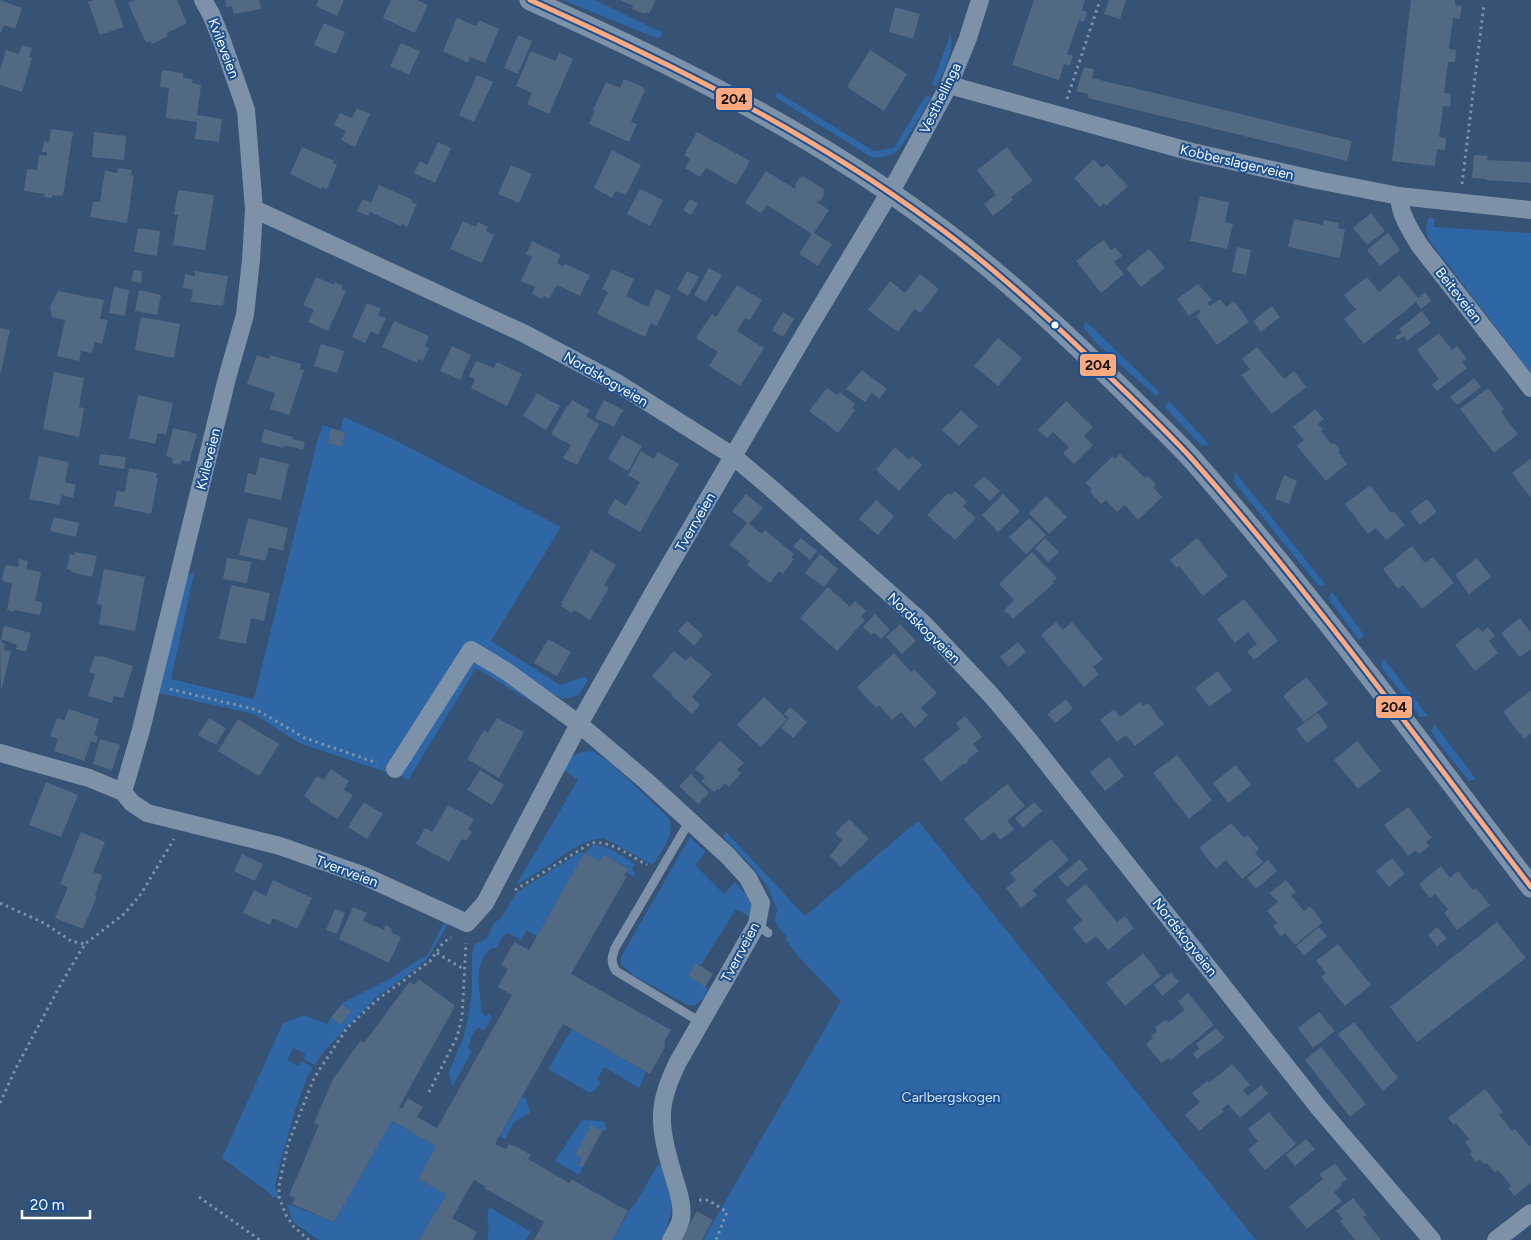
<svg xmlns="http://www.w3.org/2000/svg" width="1531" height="1240" font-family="Figtree,sans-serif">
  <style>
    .green { fill: #2f66a5 }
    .building { fill: #526984 }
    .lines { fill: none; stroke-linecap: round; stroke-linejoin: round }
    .path { stroke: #7d92a8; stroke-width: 3; stroke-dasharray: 2.5 4; stroke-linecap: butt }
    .service { stroke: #7d92a8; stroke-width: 9 }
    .minor { stroke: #7d92a8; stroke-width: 18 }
    .tertiary { stroke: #7d92a8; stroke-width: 21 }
    .bus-1-casing { stroke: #1b4f8f; stroke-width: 9 }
    .bus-1 { stroke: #ffa980; stroke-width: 5 }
    .bus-dot { fill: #fff; stroke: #1b4f8f; stroke-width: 2 }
    .labels { text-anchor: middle; stroke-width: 4; stroke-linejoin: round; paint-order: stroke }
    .street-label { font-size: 14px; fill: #fff; stroke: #1b4f8f }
    .park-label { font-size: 14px; fill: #cfe3fa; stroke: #1b4f8f }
    .line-badge { stroke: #1b4f8f; stroke-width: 2 }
    .pale-badge-label { font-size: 14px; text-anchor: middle; font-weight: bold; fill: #111 }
  </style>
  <rect width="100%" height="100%" fill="#365274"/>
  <path class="green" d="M563 0H595L663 33 661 37 656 38Z
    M951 33C953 56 946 67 936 87L932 85Z
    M777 92 874 151 894 148 926 95 931 97C923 110 905 147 894 153 887 157 878 158 871 157L775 97Z
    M1429 218H1434V227L1531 233V373L1429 240C1425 231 1425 227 1429 218Z
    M1086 322 1092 327 1160 393 1156 396 1097 344 1083 327Z
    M1168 401 1171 403 1209 444 1207 446 1201 445 1165 407Z
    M344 417 393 439 561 527 491 641 560 685 583 677 588 680 579 695 562 699 471 646 389 773 299 743 254 714 159 693 187 575 194 573 171 679 254 699 317 442 323 425 331 428 328 443 342 447 345 432 340 430Z
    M1235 472 1325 584 1322 586 1318 585 1234 482Z
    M1332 592 1364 635 1359 640 1328 598Z
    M472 659 544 704 543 709 476 668 408 780 400 775Z
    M1384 659 1428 716 1420 717 1381 667Z
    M1435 725 1476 779 1469 781 1438 742 1431 731Z
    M593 751 612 764 668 817C677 833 661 851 653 865L604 838C582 840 567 853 549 865 539 872 527 878 516 885L578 780 564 770C572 754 575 752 593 751Z
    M918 821 932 838 1256 1240H703L841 1001 797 955 786 940 787 937 779 928 775 920 777 909 767 886 748 862 723 837 726 832 805 916Z
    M690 837 706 852 695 865 724 894 735 882C744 892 756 902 750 917L736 909 701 965 696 963 688 976 708 988 704 998 694 1006 688 1005 634 976 621 964V957Z
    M593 845C609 845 622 856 635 864L632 870 636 873 633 877 626 872 627 868 604 855 600 861 584 853 537 936 527 930 521 940 508 933 503 936 496 948H491C471 968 481 987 481 1011L485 1016 489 1014 492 1017 484 1031 478 1027 472 1035 468 1048 472 1051 452 1087 449 1071 463 1039 469 1012 472 991V955L474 945 487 938 494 923 501 918 517 892 581 852 585 853Z
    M445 920 449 923 429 956 417 968 374 999 325 1050 315 1065 304 1059 305 1054 293 1048 287 1060 299 1066 302 1061 313 1068 307 1077 294 1114 281 1160 275 1186 279 1197H273L268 1192 222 1158 283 1023 304 1015 327 1024 331 1017 339 1024 351 1011 342 1004 344 1002 391 978 428 954Z
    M572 1029 646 1072 639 1088 604 1067 597 1079 601 1082 596 1089 590 1093 548 1069Z
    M522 1097 526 1098 530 1113 514 1122 505 1139 500 1136Z
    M582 1120 604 1121 607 1129 602 1131 591 1126 576 1155 582 1158 578 1164 583 1167 579 1175 555 1161Z
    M392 1121 436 1146 418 1179 446 1194 419 1240H319L294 1223 286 1203 334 1222Z
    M659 1163C676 1189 675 1213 661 1240H612L633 1205 634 1206Z
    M489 1207 531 1232 526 1240H487C491 1229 485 1219 489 1207Z"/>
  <path class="building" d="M0 0 22 8 15 29 4 25 0 34Z
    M93 0H114L124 27 100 35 88 2Z
    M135 0H177L187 23 167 33 168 36 152 44 150 41 146 43 128 3Z
    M225 0H259L261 9 234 14 232 6 226 7Z
    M318 0H344L337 16 316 6Z
    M391 0H417L428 5 415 33 383 18Z
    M620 0H656L649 14 646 12 645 14 632 9 633 6Z
    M1034 0H1085L1082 10 1087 12 1084 22 1079 20 1067 54 1073 56 1070 65 1064 64 1059 80 1012 65Z
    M1109 0H1126L1120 19 1104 14Z
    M1411 0H1455V5L1462 6 1460 19 1453 18 1449 49 1456 50 1455 62H1448L1444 93 1451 94 1450 107 1443 106 1439 137 1446 138 1445 150 1437 149 1435 166 1392 161Z
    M895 7 920 14 913 39 889 32Z
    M457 18 476 26 479 20 499 29 485 63 470 57 468 63 443 51Z
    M324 23 345 32 336 54 314 45Z
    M518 35 532 41 518 74 504 68Z
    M401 43 420 51 409 75 390 66Z
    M22 45 32 48 29 57 32 58 22 92 0 85V70L6 50 19 54Z
    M870 50 907 74 884 111 847 87Z
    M531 51 556 61 559 52 573 59 549 114 527 104 532 93 516 86Z
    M1084 67 1094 69 1092 78 1352 141 1347 161 1088 98V94L1076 91Z
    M162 70 183 73V78L193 79 192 83 201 85 197 115 222 119 219 142 195 139 197 122 166 118 169 88 160 87Z
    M477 75 493 82 474 122 459 115Z
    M624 79 643 87 645 90 631 122 637 124 629 142 589 124 595 111 593 110 606 82 620 88Z
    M357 108 370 114 355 147 341 140 346 131 334 125 340 113 352 118Z
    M51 129 73 132 63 196 52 195V198L44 197 45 194 24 191 27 169 37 170 39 155 47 156V152H42L44 141 49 142Z
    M94 132 126 136 124 160 92 157Z
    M697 132 750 161 736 185 706 168 700 177 685 168 690 159 684 155Z
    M438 142 451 148 435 183 414 173 420 161 427 165Z
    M302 147 334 161 333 163 337 165 327 189 322 187 321 189 290 174Z
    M1007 147 1033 181 1011 197 1013 200 993 216 984 204 996 195 977 170Z
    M612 150 641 165 626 195 616 191 612 198 594 188Z
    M1474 155 1488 156 1487 160 1531 162V183L1486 180V179L1472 178Z
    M1094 159 1102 168 1107 164 1128 186 1106 206 1104 203 1100 207 1074 178Z
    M511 165 532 174 519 203 498 194Z
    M118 168 132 170 131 175H134L127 223 90 217 93 202H100L105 171 117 173Z
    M766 171 795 189 796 186 795 185 800 177 801 178 803 176 825 190 823 192 825 193 820 201 818 200 817 202 829 210 814 233 832 244 818 266 799 254 812 234 767 205 761 213 745 203Z
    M379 185 413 200 412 202 417 204 407 227 402 224 401 226 370 212 368 216 357 211 363 199 371 203Z
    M640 189 663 200 650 226 627 214Z
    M178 190 214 195 205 250 173 245 178 215H174Z
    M1200 196 1229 202 1225 222 1233 224 1227 249 1190 241Z
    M690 199 698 204 691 215 683 210Z
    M1371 213 1385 231 1367 245 1353 228Z
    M1294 219 1323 225 1324 220 1339 223 1338 228 1345 230 1340 258 1288 247Z
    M463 221 476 227 478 222 488 227 486 231 494 235 482 263 450 249Z
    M138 228 160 231 157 256 134 252Z
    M1388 233 1400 250 1380 266 1367 250Z
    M1103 240 1111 250 1115 247 1122 256 1114 262 1124 274 1101 293 1076 261Z
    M532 241 561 255 557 263 563 266 565 264 590 275 580 296 557 285 549 299 544 296 542 299 532 294 535 287 521 281 532 257 526 254Z
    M1237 247 1251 250 1246 275 1232 272Z
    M1149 249 1165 268 1141 287 1126 268Z
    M709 268 722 275 706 302 694 295Z
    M612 269 634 279 626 296 648 307 656 289 671 296 657 326 651 323 645 337 597 314 608 292 602 289Z
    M134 270 142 271 141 283 131 281Z
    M195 271 228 276 223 306 191 302 193 289 183 288 185 274 195 276Z
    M687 271 699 277 688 296 677 290Z
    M920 274 939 289 920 313 915 309 898 332 868 310 890 281 905 293Z
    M1399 275 1418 298 1425 292 1431 301 1421 309 1416 302 1364 344 1344 319 1356 310 1344 295 1367 277 1379 292Z
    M316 277 334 285 335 282 343 286 342 289 346 291 328 331 308 322 314 310 303 305Z
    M1198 284 1212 300 1207 303 1210 306 1220 299 1226 307 1234 301 1249 322 1217 345 1196 316 1201 312 1199 309 1189 316 1177 299Z
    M737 285 762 300 750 320 745 318 737 331 764 348 740 386 709 366 718 352 696 338 712 314 716 317Z
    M114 287 129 290 125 316 109 313Z
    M139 290 161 295 157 315 135 311Z
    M58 291 104 300 100 319 108 320 102 344 95 342 92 353 81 351 79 361 57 356 65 320 52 317 50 307Z
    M367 303 381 309 378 315 386 318 378 335 371 331 365 343 352 337Z
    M1272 306 1280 317 1261 332 1253 321Z
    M1422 311 1431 323 1407 341 1404 336 1398 340 1395 337 1402 333 1399 329Z
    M783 312 794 319 783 337 772 330Z
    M141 317 180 324 174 358 135 350Z
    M394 321 429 336 425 346 429 348 423 361 418 359 417 363 382 347Z
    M0 328 10 330 1 372H0Z
    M1439 333 1452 350 1457 346 1467 359 1462 362 1467 368 1437 391 1432 385 1439 379 1417 350Z
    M998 338 1022 358 998 386 974 366Z
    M321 344 344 351 337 373 314 366Z
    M452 346 471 355 460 380 440 371Z
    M1257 347 1284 379 1294 371 1306 387 1272 414 1241 375 1250 369 1242 359Z
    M257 355 269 359 270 355 301 364 300 369 304 370 289 415 270 409 275 393 247 384Z
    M476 361 494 368 497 362 522 374 507 406 471 388 475 379 469 376Z
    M862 370 887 389 879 399 872 393 865 402 846 389Z
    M54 372 84 378 79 407 84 408 79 437 43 429Z
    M1474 378 1481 387 1457 405 1450 397Z
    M827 388 837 395 840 392 855 404 852 408 855 410 838 433 809 411Z
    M1488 388 1504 409 1501 412 1518 434 1494 453 1460 409Z
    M537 393 560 406 546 430 523 416Z
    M138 395 173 403 166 435 158 433 155 444 129 438Z
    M572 400 590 410 586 416 599 424 577 465 563 458 571 445 551 434 567 406 568 407Z
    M604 400 623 410 614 427 595 418Z
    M1066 401 1093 427 1084 436 1093 445 1074 464 1063 453 1069 447 1053 432 1047 438 1038 430Z
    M1315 409 1324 419 1318 424 1323 429 1321 431 1332 445 1334 443 1340 450 1338 452 1347 464 1326 481 1297 446 1304 440 1293 427Z
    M961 410 978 426 959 446 942 430Z
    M173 428 197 434 189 462 182 460 180 465 172 463 173 458 166 456Z
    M331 428 345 432 342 447 328 443Z
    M264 429 286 435 293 437 292 439 305 442 303 450 290 446H283V448L261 442Z
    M622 435 642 446 628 471 608 459Z
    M895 447 909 460 912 456 922 465 899 491 876 470Z
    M641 451 654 459 658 452 679 464 640 532 607 513 615 499 626 506 640 482 628 475Z
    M100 454 126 457 124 469 99 465Z
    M1120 454 1145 478 1148 476 1156 485 1153 487 1162 497 1138 520 1125 505 1117 512 1106 500 1101 504 1090 492 1092 489 1085 483 1113 456 1115 459Z
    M39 456 69 462 65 482 76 485 73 498 62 495 59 505 29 499Z
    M260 457 289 464 281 500 244 492 248 473 256 475Z
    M1531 458V498L1512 473Z
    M129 468 157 473 156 478H158L151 514 114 506 117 491 125 492Z
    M1284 475 1297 481 1289 504 1275 499Z
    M984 476 1000 491 990 501 974 486Z
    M1370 485 1391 513 1394 511 1405 525 1386 540 1376 528 1368 534 1345 504Z
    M955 491 967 502 963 506 976 518 955 540 927 515 948 493 951 495Z
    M746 494 763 508 749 524 762 534 765 530 794 554 791 557 794 559 783 574 779 571 770 583 747 565 750 561 729 545 747 523 732 511Z
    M1003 494 1020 511 998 532 982 515Z
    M1046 496 1067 517 1049 534 1029 513Z
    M1427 499 1437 512 1420 525 1410 512Z
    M876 500 894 516 878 535 859 519Z
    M54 517 79 523 76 537 50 531Z
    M248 518 288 528 283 551 269 547 265 561 239 555Z
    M1029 518 1046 535 1026 554 1009 537Z
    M801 538 817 551 810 560 793 546Z
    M1045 538 1059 552 1048 562 1035 548Z
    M1197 538 1228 576 1203 596 1179 566 1177 568 1170 560Z
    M1412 546 1425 563 1433 557 1454 583 1422 609 1403 585 1398 589 1383 569Z
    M591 550 616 565 604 585 609 588 590 620 574 610 572 613 561 606 563 603H561Z
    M75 552 97 556 92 577 71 572V570L67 569 70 554 75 555Z
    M1032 552 1057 578 1053 581 1054 583 1013 619 1004 610 1014 600 999 584Z
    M820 554 838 569 824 587 805 573Z
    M227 558 251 562 247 583 223 579Z
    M1477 558 1491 577 1469 594 1455 575Z
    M19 559 28 561 26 569 41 572 35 601 42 602 40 615 14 610V612L7 610 12 583 2 581 5 565 18 567Z
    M104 569 145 577 135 631 99 624 102 605 97 604Z
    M231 585 270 593 264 621 251 618 246 644 219 639Z
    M828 587 850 607 855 601 866 611 861 617 865 620 837 651 800 618Z
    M1244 599 1278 641 1254 660 1247 651 1257 644 1248 632 1235 643 1217 619Z
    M875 614 890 630 881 639 875 633 871 635 863 627Z
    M1520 618 1531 633V649L1520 657 1501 633Z
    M687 621 703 635 694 646 678 631Z
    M1056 622 1063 630 1072 622 1103 659 1093 667 1099 674 1084 687 1041 635Z
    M900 624 916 641 902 654 886 637Z
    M4 626 31 633 26 652 16 649 17 645 1 639Z
    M1478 627 1482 632 1488 627 1495 636 1489 641 1498 653 1475 671 1455 645Z
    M548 639 571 652 557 676 534 663Z
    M0 640 2 641V643L5 644 4 650 11 651 1 691Z
    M1018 642 1026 652 1009 667 1000 657Z
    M674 651 686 661 690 656 712 674 692 697 700 705 692 714 672 696 673 695 652 676Z
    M894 653 911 672 914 669 937 693 921 708 928 715 915 728 901 712 892 720 879 705 876 708 857 687Z
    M95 655 101 657 102 656 133 666 123 698 114 696 112 703 88 696 95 674 89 672Z
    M1218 671 1232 690 1209 707 1195 688Z
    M1306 677 1328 704 1304 722 1283 696Z
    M1531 690V733L1524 739 1503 712Z
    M764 697 787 719 761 747 737 725Z
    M1066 699 1073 709 1055 723 1047 714Z
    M1140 702 1143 706 1148 703 1164 724 1135 746 1126 735 1117 742 1100 720 1114 709 1120 717Z
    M790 707 807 722 793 738 781 728 789 718 784 714Z
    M69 709 99 719 94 735 98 736 96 743 91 741 84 761 54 751 58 739 50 736 57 718 64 720Z
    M1318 713 1328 727 1307 743 1296 729Z
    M965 716 982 737 973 744 979 751 968 759 969 761 964 765 963 764 941 782 923 759 960 729 956 723Z
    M209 718 226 728 216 745 198 735Z
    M497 718 524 732 499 778 467 759 484 730 488 733Z
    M238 719 279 744 259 776 218 751Z
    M100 739 120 745 112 770 93 764Z
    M720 741 744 763 737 770 741 773 729 787 725 783 719 790 717 789 714 792 701 781 705 777 695 769Z
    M1357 741 1381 771 1358 789 1334 760Z
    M1177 755 1212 800 1189 819 1153 773Z
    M1109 757 1124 776 1105 791 1090 772Z
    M1236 765 1251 785 1228 803 1213 783Z
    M331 769 349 781 344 790 353 795 338 819 310 802 311 801 304 796 317 776 324 780Z
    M480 770 504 785 492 805 467 790Z
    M691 774 709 793 698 804 679 786Z
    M46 782 78 795 61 837 29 825Z
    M1007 784 1025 806 1007 821 1014 829 1000 840 994 832 982 841 964 819Z
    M364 802 383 814 367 839 348 827Z
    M1034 802 1042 811 1023 828 1015 818Z
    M448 805 474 819 468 829 472 832 466 841 462 839 449 862 416 844 425 828 432 832Z
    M1408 807 1432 838 1426 842 1429 846 1419 854 1416 850 1408 856 1384 825Z
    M849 819 869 839 841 867 830 856 842 840 835 833Z
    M1231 823 1244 838 1248 835 1259 849 1255 853 1263 862 1242 879 1226 860 1216 869 1199 848Z
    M81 832 105 842 93 872 102 875 95 895 97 896 83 929 55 918 68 887 60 884Z
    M1051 839 1069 860 1033 890 1037 895 1021 908 1006 888 1016 880 1010 873Z
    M584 853 600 861 604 855 628 869 624 875 627 876 571 974 671 1030 664 1042 665 1047 650 1074 563 1024 495 1144 506 1149 509 1144 519 1148 531 1155 528 1159 569 1183 571 1179 628 1211 612 1240H534L544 1222 484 1188 485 1186 474 1180 452 1218 477 1232 473 1240H419L446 1194 418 1179 436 1146 392 1121 334 1222 292 1204 295 1198 289 1195 319 1125 314 1123 333 1079 361 1040 364 1043 410 981 414 985 419 979 455 1006 399 1107 402 1109 408 1098 423 1107 417 1117 437 1128 512 995 498 987 508 969 501 965 514 942 529 950Z
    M242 854 263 864 255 881 234 871Z
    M1392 858 1405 874 1389 887 1376 871Z
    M1080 859 1088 869 1067 887 1058 877Z
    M1268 860 1277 871 1256 889 1247 878Z
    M1441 866 1450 878 1458 871 1473 890 1476 888 1490 905 1457 930 1444 913 1448 909 1435 894 1430 898 1419 884Z
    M273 880 312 898 297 929 273 918 270 925 243 913 254 890 266 896Z
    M1286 880 1296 892 1291 896 1304 911 1310 906 1323 922 1295 945 1285 933 1281 936 1273 926 1277 923 1267 911 1278 902 1270 893Z
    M1086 884 1117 922 1125 916 1134 928 1108 950 1096 936 1086 944 1073 928 1082 920 1066 900Z
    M353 907 367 913 363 921 384 930 385 925 392 929 391 932 401 937 389 963 339 939Z
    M335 909 345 913 337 934 326 930Z
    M1497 922 1526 958 1417 1042 1390 1007Z
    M1319 927 1327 936 1304 956 1296 946Z
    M1437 927 1447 938 1437 946 1428 935Z
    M1338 944 1371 985 1345 1006 1321 977 1326 973 1316 961Z
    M1143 953 1161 976 1125 1006 1106 983Z
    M696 963 713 974 705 987 688 976Z
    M1171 972 1179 982 1162 996 1154 985Z
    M1188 993 1214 1025 1171 1060 1169 1058 1161 1063 1146 1044 1153 1038 1151 1036 1157 1032 1155 1027 1165 1020 1169 1022 1185 1010 1178 1001Z
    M342 1004 351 1011 340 1025 331 1017Z
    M1319 1012 1335 1031 1313 1048 1298 1028Z
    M1354 1022 1398 1078 1383 1091 1338 1034Z
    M1216 1028 1225 1038 1197 1059 1193 1054 1199 1049 1196 1044Z
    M1321 1047 1366 1104 1350 1117 1305 1060Z
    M1232 1064 1250 1085 1243 1090 1248 1096 1261 1085 1268 1094 1240 1118 1228 1104 1222 1109 1224 1111 1199 1131 1185 1115 1200 1102 1192 1093 1207 1081 1209 1083Z
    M1485 1089 1503 1112 1499 1115 1512 1131 1515 1129 1529 1146 1531 1145V1183L1514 1196 1508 1188 1511 1186 1498 1170 1495 1173 1487 1163 1484 1164 1480 1159 1476 1162 1470 1154 1473 1152 1465 1142 1469 1139 1456 1123 1454 1125 1448 1118Z
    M1269 1112 1296 1144 1265 1170 1248 1150 1258 1141 1248 1129Z
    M591 1125 602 1131 583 1167 578 1165 582 1158 575 1155Z
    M1306 1139 1315 1149 1295 1166 1286 1155Z
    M1335 1164 1347 1179 1341 1183 1342 1186 1334 1192 1342 1201 1307 1229 1289 1207 1323 1179 1319 1174Z
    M1353 1198 1367 1215 1363 1217 1381 1240H1355L1340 1221 1343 1219 1336 1211Z
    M697 1211 713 1220 702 1240H681Z"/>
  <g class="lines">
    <path class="path" d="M1067 99 1100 0
      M1462 184 1484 4
      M170 689 257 710 305 738 377 763
      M515 890 591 843C611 840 630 856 647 865
      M0 903 44 923 71 941 85 944
      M437 953 465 970
      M429 1092 457 1037 462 1017 466 943
      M0 1103 15 1070 62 982 85 944 124 914 141 894 174 839
      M199 1197 260 1240
      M699 1200H708L727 1212 716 1240
      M309 1240 294 1227 286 1215 279 1197V1186L288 1144 314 1078 347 1028 377 1000 430 961 443 943 451 937"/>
    <path class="service" d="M689 822 615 948C612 957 610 962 616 971L702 1023
      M757 924 768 933"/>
    <path class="minor" d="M949 85 1192 152 1317 180 1399 196 1531 210
      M1399 196C1400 215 1410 230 1420 246L1531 388
      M254 209 525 334 619 384 733 456 772 489 923 623 991 695 1028 739 1319 1108 1432 1240
      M0 753 89 778 123 792 141 730 227 378 245 315 251 260 254 209 246 110 222 41 211 14 203 0
      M395 769 471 650 506 671 579 724 645 780 728 856 748 878 761 903 757 924 678 1062C670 1078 663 1095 662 1113 661 1136 669 1160 675 1181 679 1193 683 1206 681 1219 679 1227 675 1233 671 1240
      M123 792 132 803 147 813 280 846 362 875 467 923 485 903 579 724 659 583 807 330 899 177 949 85 968 38 980 0
      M1496 1240 1531 1213"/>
    <path class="tertiary" d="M530 0C669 62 807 130 930 221 1001 273 1066 334 1129 396 1150 417 1172 437 1192 459 1312 595 1420 743 1531 887"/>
    <defs>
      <path id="bus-1" d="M530 0C669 63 806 130 930 221 987 262 1039 309 1090 358 1124 391 1160 424 1192 459 1313 595 1420 743 1531 887"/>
    </defs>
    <use href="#bus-1" class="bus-1-casing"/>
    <use href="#bus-1" class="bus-1"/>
  </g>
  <circle class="bus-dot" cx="1055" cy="325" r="4.5"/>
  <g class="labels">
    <g class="street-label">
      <text transform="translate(224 48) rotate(69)" y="5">Kvileveien</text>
      <text transform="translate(940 98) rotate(-64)" y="5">Vesthellinga</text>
      <text transform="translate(1237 162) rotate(13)" y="5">Kobberslagerveien</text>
      <text transform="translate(1459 295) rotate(52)" y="5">Beiteveien</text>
      <text transform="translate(606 379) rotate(30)" y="5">Nordskogveien</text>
      <text transform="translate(208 459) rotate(-76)" y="5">Kvileveien</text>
      <text transform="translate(695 522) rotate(-60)" y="5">Tverrveien</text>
      <text transform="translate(924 628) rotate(44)" y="5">Nordskogveien</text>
      <text transform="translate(347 871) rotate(21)" y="5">Tverrveien</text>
      <text transform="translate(1185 937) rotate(52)" y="5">Nordskogveien</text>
      <text transform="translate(740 952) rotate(-62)" y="5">Tverrveien</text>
    </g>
    <g class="park-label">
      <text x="951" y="1102">Carlbergskogen</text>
    </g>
  </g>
  <g class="line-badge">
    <rect x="715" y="87" width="38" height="24" rx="5" fill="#ffa980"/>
    <rect x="1079" y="353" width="38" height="24" rx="5" fill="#ffa980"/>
    <rect x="1375" y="695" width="38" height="24" rx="5" fill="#ffa980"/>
  </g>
  <g class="pale-badge-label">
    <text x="734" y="104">204</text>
    <text x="1098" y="370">204</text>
    <text x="1394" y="712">204</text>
  </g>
  <path d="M22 1210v8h68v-8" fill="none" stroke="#ffffff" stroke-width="2.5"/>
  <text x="30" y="1210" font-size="15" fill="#ffffff" stroke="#1b4f8f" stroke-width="4" paint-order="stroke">20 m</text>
</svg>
